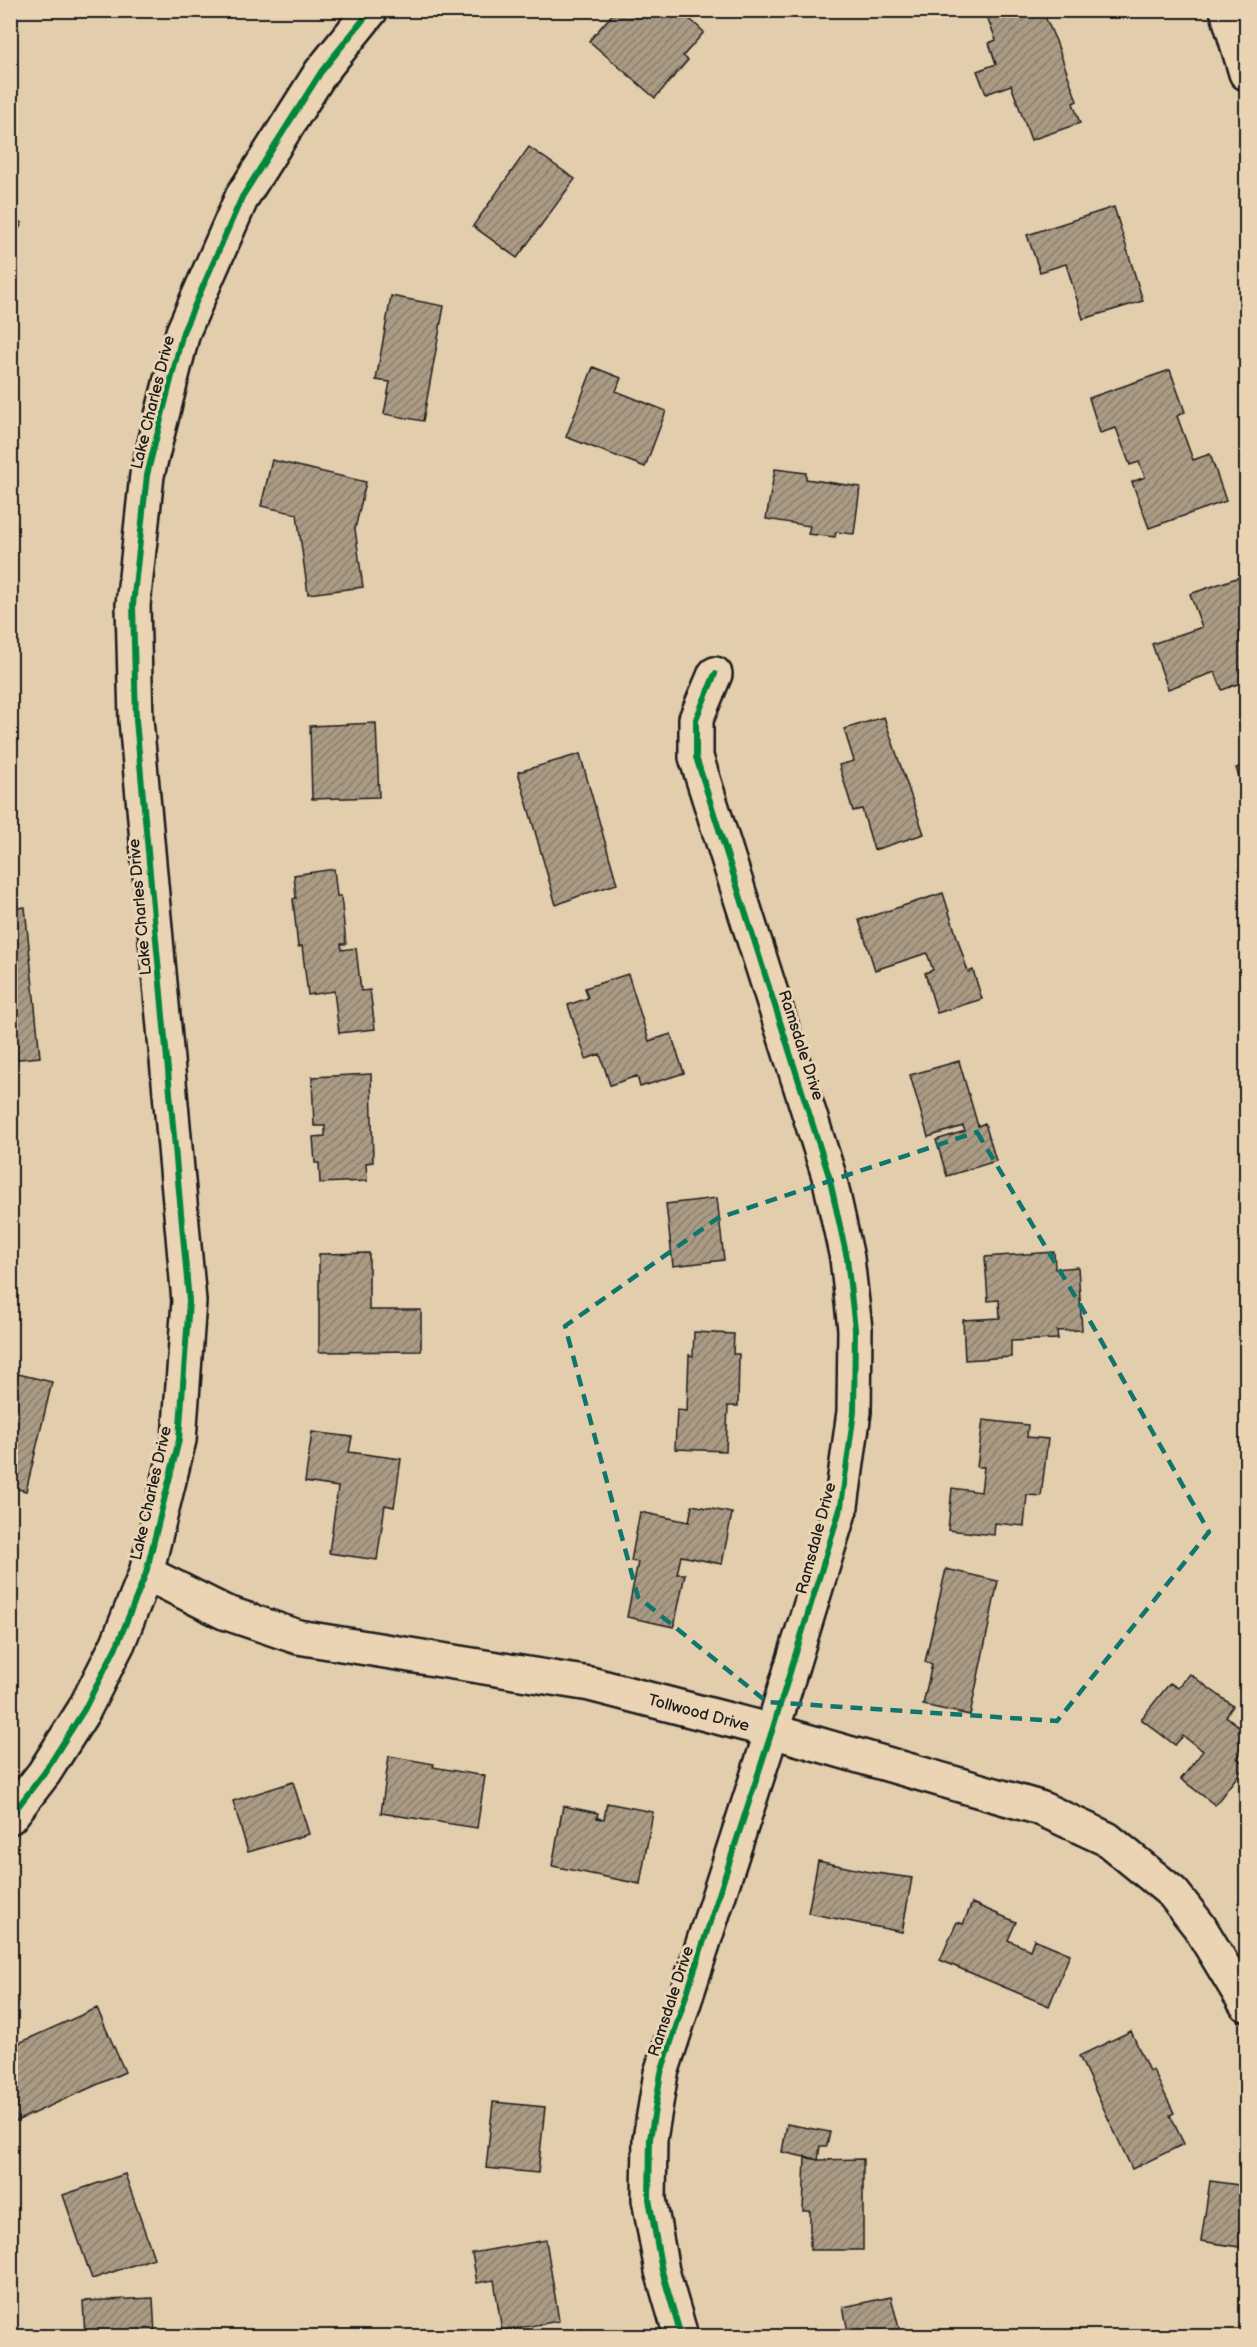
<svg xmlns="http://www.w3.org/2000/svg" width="1257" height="2347" font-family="'Balsamiq Sans',sans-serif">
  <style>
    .building { fill: url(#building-hatch); stroke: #1c1c1c; stroke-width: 1.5 }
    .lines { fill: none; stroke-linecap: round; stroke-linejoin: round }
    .minor-casing { stroke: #1c1c1c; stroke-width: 38 }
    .tertiary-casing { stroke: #1c1c1c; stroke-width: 38 }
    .minor { stroke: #ead4b3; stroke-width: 33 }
    .tertiary { stroke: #ead4b3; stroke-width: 33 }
    .cycleway-casing { stroke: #ead4b3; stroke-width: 10 }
    .cycleway { stroke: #00873e; stroke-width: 6 }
    .marked { fill: none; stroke: #0f766e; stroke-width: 4.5; stroke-dasharray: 12 8; stroke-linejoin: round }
    .labels { text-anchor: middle; stroke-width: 6; stroke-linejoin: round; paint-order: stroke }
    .street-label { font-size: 16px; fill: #1c1c1c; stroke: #ead4b3 }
  </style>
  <defs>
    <pattern id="building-hatch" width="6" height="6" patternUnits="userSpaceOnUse" patternTransform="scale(1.5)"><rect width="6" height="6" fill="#ab9b85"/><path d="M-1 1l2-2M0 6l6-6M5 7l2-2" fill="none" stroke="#8a7e6c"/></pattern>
  </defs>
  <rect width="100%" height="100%" fill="#e2cdad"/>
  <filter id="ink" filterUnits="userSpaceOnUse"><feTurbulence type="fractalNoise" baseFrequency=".0167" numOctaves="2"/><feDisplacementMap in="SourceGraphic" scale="12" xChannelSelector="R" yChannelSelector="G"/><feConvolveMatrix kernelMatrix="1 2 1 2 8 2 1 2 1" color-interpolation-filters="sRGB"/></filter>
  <g filter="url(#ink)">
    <path class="building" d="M616 10H680L704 32 683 56 688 60 655 98 589 41Z
      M1042 10 1056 41 1077 101 1073 103 1080 123 1031 140 1011 85 986 94 977 71 996 64 989 43 996 40 985 11Z
      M529 147 575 179 517 258 473 226Z
      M1114 207 1143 301 1083 319 1066 264 1040 272 1027 235Z
      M10 217 22 223 10 245Z
      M391 296 444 306 423 421 384 414 390 382 376 380Z
      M593 367 621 378 616 391 666 411 645 467 566 437Z
      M1170 370 1185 412 1177 416 1193 460 1210 454 1226 501 1149 528 1132 482 1145 477 1139 462 1130 465 1116 428 1100 433 1089 398Z
      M272 460 366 482 355 529 363 587 308 594 297 514 261 506Z
      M775 469 806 473V479L860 487 854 534 836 532 835 537 808 534 810 526 766 519Z
      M1245 575 1246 581V681L1222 690 1215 672 1168 689 1152 644 1202 627 1190 594Z
      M884 717 924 834 874 850 862 809 853 811 839 765 854 761 844 729Z
      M376 723 379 797 312 799 310 726Z
      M580 754 617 884 584 894 556 905 518 772Z
      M1246 765V798L1236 768Z
      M334 869 337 896H341L346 944H341L342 950 356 948 361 991 370 990 375 1029 339 1033 334 991 308 995 302 946 298 947 293 899 296 898 294 875Z
      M943 893 968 972 973 970 982 999 937 1013 925 973 933 970 927 953 875 970 859 920Z
      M25 907 40 1057 10 1060V909Z
      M628 974 649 1041 671 1034 684 1073 640 1087 637 1076 610 1085 600 1054 586 1059 568 1005 588 998 585 988Z
      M959 1061 978 1126 985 1123 996 1161 947 1176 936 1140 965 1131 963 1126 928 1137 910 1075Z
      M371 1074 373 1162 366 1163 367 1181 320 1183 319 1163H315L313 1137 325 1136V1126H314L312 1077Z
      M717 1198 724 1260 673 1266 666 1204Z
      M1054 1252 1055 1269 1078 1267 1082 1330 1057 1331 1058 1339 1011 1341V1357L965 1360 963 1320 1000 1318 999 1300 988 1301 985 1257Z
      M369 1253V1310H421V1351L319 1352V1254Z
      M694 1332 734 1334 733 1354H739L738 1406H728L726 1451 675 1449 677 1410 687 1411 689 1355 693 1356Z
      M10 1372 52 1382 26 1491 10 1487Z
      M983 1420 1028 1425 1027 1437 1048 1439 1041 1496 1027 1495 1024 1526 995 1523 994 1535 948 1530 952 1488 981 1492 984 1467H977Z
      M312 1432 352 1437 349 1452 401 1459 394 1507 385 1505 377 1560 329 1553 338 1487 305 1482Z
      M692 1505 732 1513 722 1564 681 1556 677 1574H685L674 1627 627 1617 638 1562 631 1561 640 1512 689 1522Z
      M946 1569 998 1581 970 1715 923 1705 932 1664 925 1662Z
      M1190 1674 1233 1706 1226 1716 1246 1732V1746L1237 1758 1246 1765 1215 1805 1181 1779 1203 1751 1183 1736 1175 1745 1141 1719 1170 1683 1178 1688Z
      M389 1756 434 1764 433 1767 485 1776 477 1828 381 1813Z
      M293 1782 309 1834 248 1852 233 1801Z
      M607 1803 653 1812 640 1884 552 1866 563 1806 598 1813 597 1818 604 1819Z
      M818 1861 869 1872 912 1878 902 1932 808 1913Z
      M972 1903 1016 1922 1008 1940 1030 1950 1034 1939 1070 1954 1049 2006 940 1960 957 1922 963 1924Z
      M97 2008 125 2072 12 2123 10 2119V2047Z
      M1131 2031 1149 2071 1153 2070 1174 2113 1170 2115 1184 2144 1132 2169 1079 2056Z
      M493 2102 545 2107 538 2173 486 2168Z
      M787 2124 830 2132 827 2146H820L818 2160 782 2152Z
      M805 2156 818 2160 863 2159V2250H810V2211H803Z
      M125 2174 154 2258 92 2279 63 2195Z
      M1210 2181 1246 2186V2248L1201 2241Z
      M546 2240 559 2321 502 2331 494 2280 477 2283 472 2253Z
      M891 2297 901 2336H849L843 2307Z
      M153 2298 155 2336H85L83 2301Z"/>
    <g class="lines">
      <defs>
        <path id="minor" d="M1227 10 1246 73
          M146 1573 224 1612 298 1637 590 1684 772 1731 1040 1808 1107 1839 1173 1893 1199 1926 1246 2004
          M681 2336 662 2271 649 2199 650 2139 661 2073 772 1731 841 1506 854 1412 855 1329 847 1258 829 1176 696 757V719L715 674"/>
        <path id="tertiary" d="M10 1817 44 1773 84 1710 118 1643 146 1573 179 1440 189 1301 136 720 133 605 147 475 183 332 242 197 321 72 371 10"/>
      </defs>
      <use href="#minor" class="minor-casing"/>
      <use href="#tertiary" class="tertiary-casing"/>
      <use href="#minor" class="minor"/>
      <use href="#tertiary" class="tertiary"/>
      <defs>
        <path id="cycleway" d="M10 1817 44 1773 84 1710 118 1643 146 1573 179 1440 189 1301 136 720 133 605 147 475 183 332 242 197 321 72 371 10
          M681 2336 662 2271 649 2199 650 2139 661 2073 772 1731 841 1506 854 1412 855 1329 847 1258 829 1176 696 757V719L715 674"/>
      </defs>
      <use href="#cycleway" class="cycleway-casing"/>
      <use href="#cycleway" class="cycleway"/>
    </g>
  </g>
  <path class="marked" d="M977 1132 1094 1328 1209 1532 1057 1721 767 1702 638 1597 565 1326 718 1218Z"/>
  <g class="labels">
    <g class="street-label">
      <text transform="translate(152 402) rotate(-76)" y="6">Lake Charles Drive</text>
      <text transform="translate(139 907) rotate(-95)" y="6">Lake Charles Drive</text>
      <text transform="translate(802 1045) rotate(72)" y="6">Ramsdale Drive</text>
      <text transform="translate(150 1493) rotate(-77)" y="6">Lake Charles Drive</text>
      <text transform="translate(815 1538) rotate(-75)" y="6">Ramsdale Drive</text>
      <text transform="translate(699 1712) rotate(15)" y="6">Tollwood Drive</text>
      <text transform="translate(670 2001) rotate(-72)" y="6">Ramsdale Drive</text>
    </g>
  </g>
  <rect width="1257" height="2347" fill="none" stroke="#ead4b3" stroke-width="36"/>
  <rect x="18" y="18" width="1221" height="2311" fill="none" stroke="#1c1c1c" stroke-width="2" filter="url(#ink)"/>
</svg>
